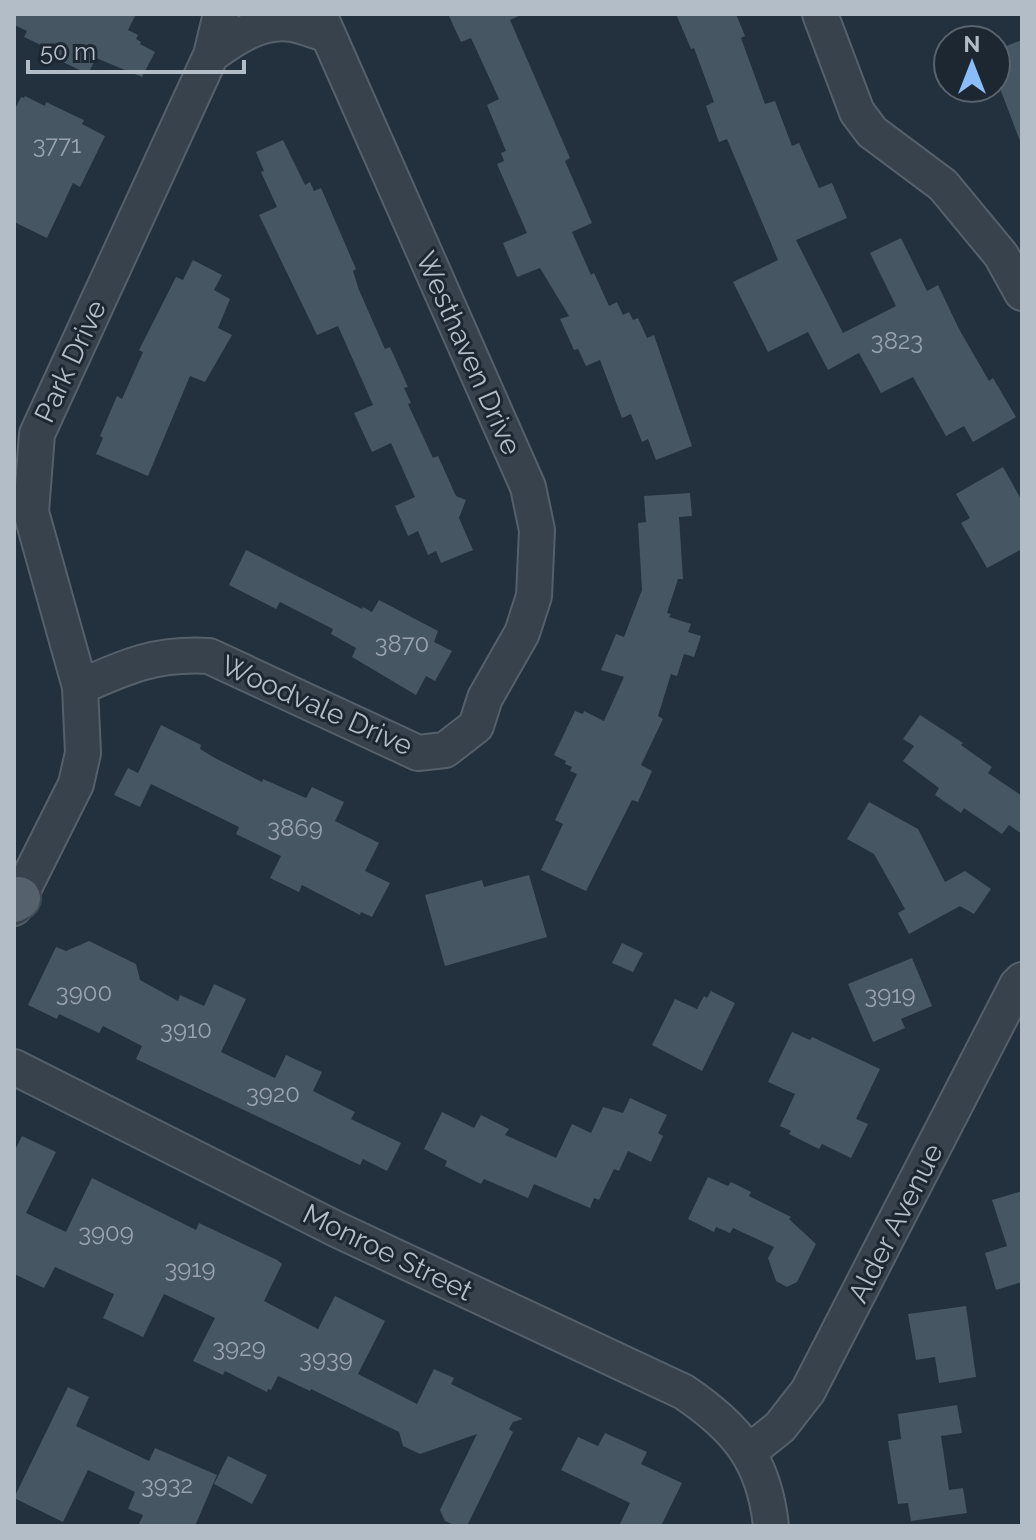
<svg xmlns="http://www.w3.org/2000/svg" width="1036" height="1540" font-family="Raleway,sans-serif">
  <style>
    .building { fill: #475663 }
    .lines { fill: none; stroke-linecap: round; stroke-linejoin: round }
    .minor-casing { stroke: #55606b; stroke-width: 38 }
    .major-casing { stroke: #404b56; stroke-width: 46 }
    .minor { stroke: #37424d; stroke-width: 34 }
    .major { stroke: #55616d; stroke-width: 42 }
    .labels { text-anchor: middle; stroke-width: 6; stroke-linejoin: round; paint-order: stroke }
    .number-label { font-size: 24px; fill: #98a3af }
    .street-label { font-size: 28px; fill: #b3bdc8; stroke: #1c2732 }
  </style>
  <rect width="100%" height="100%" fill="#23303d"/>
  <path class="building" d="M14 14H136L128 30 138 35 136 39 141 42 140 44 155 52 142 77 96 58 88 74 46 54 49 49 24 37 27 31 14 25Z
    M448 14H523L510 20 570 158 565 161 592 223 572 232 591 275 594 273 609 306 617 302 623 315 629 312 633 320 638 318 647 338 654 335 692 446 656 460 648 439 642 442 631 414 622 418 600 360 586 366 578 349 574 350 560 319 569 316 540 268 517 277 503 243 527 233 497 164 504 161 501 153 506 151 487 105 499 99 471 38 461 42Z
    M676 14H736L745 36 741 38 765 104 775 101 792 146 799 143 819 188 832 183 847 218 796 240 843 333 896 306 870 253 901 238 927 291 938 285 959 329 989 381 993 378 1016 417 973 442 964 426 946 436 913 377 881 393 859 353 828 370 808 332 768 352 733 282 778 260 727 139 719 142 706 106 714 102 694 48 691 49Z
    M1022 40V140L1020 141 996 78V50Z
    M25 96 45 106 46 102 71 114 84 120 82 124 105 136 80 187 73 183 47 238 14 222V111L21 97 24 98Z
    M283 140 305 185 310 182 314 191 321 188 356 269 353 271 359 290 385 349 390 347 408 387 404 388 411 403 408 404 433 458 438 456 456 496 466 500 459 518 473 550 441 563 436 551 428 555 418 531 408 536 395 506 415 497 391 443 372 452 354 413 373 405 338 326 317 335 259 215 277 207 261 172 264 171 256 152Z
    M193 260 222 275 214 290 230 299 218 328 232 335 205 382 190 376 148 476 96 454 103 438 100 436 117 396 122 399 143 352 139 350 176 277 183 280Z
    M1003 467 1022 501V549L987 568 961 523 970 518 956 494Z
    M690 493 692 516 679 517 683 579H678L667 613 671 614 669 617 691 624 688 632 701 636 694 657 684 654 677 676 671 674 658 716 663 719 641 765 652 771 638 802 632 800 586 891 541 870 563 824 555 820 577 774 570 771 572 767 565 764 566 761 554 755 575 711 583 714 584 711 604 721 624 677 601 670 616 634 624 637 642 590 638 523 646 522 644 496Z
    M246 550 362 609 363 607 372 612 379 600 438 631 434 642 452 651 435 681 426 676 416 695 352 657 356 648 331 634 333 629 280 602 276 609 229 585Z
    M920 715 963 743 961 745 992 767 988 773 1022 796V834L1009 825 1002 834 964 808 961 813 935 795 939 788 903 761 914 746 903 739Z
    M161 725 201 745 200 749 215 758 262 782 263 779 306 798 312 787 344 802 335 821 379 843 365 871 390 883 372 917 361 912 360 915 302 885 299 892 270 878 281 856 236 834 239 827 151 784 140 807 114 795 128 768 138 773Z
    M869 802 918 829 945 882 965 871 991 889 974 914 960 906 909 934 898 913 905 909 874 854 847 839Z
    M529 875 547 937 445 966 425 895 482 880 484 887Z
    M89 941 136 964 140 980 178 1001 180 995 204 1006 214 984 246 999 221 1052 275 1078 286 1055 322 1072 313 1091 355 1112 351 1119 401 1143 387 1171 363 1159 360 1165 136 1059 142 1046 103 1026 99 1033 59 1014 57 1019 28 1005 56 947 66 951Z
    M622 943 643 953 633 972 612 963Z
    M912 958 932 1006 901 1019 905 1028 873 1042 848 984Z
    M711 991 735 1003 702 1071 652 1045 675 999 697 1009 704 996 707 998Z
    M792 1032 810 1040 812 1037 880 1069 856 1119 868 1124 851 1158 822 1144 819 1149 789 1134 791 1131 780 1126 795 1094 768 1082Z
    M630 1098 667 1115 658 1133 663 1136 651 1162 628 1151 619 1171 614 1169 599 1200 594 1198 590 1208 534 1184 528 1198 484 1179 481 1184 445 1166 447 1161 424 1149 442 1112 474 1128 481 1115 509 1129 505 1135 556 1158 572 1124 591 1133 603 1107 623 1113Z
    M22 1136 56 1152 26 1213 66 1232 92 1178 196 1230 199 1223 277 1260 282 1264 264 1301 318 1329 335 1296 385 1321 358 1374 417 1404 434 1369 454 1378 451 1384 523 1419 513 1422 509 1429 513 1432 467 1526H456L445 1521 440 1510 477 1434 420 1454 403 1446 399 1432 311 1389 310 1391 278 1376 271 1390 268 1389 267 1392 225 1371 223 1375 193 1361 215 1318 164 1294 143 1337 103 1318 114 1294 55 1267 44 1288 14 1274V1152Z
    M708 1177 728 1186 731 1182 751 1192 749 1196 791 1217 789 1219 816 1244 797 1282 787 1287 776 1281 768 1258 774 1247 733 1228 730 1233 716 1227 714 1232 688 1219Z
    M1022 1191V1282L996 1290 985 1253 1007 1246 992 1200Z
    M966 1306 976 1377 939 1383 935 1357 916 1360 908 1314Z
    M68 1387 89 1397 76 1426 149 1461 155 1448 217 1475 195 1526H138L143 1515 128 1509 135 1492 88 1470 63 1522 14 1498Z
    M957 1405 962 1433 941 1436 949 1490 963 1488 967 1513 911 1521 908 1503 898 1504 888 1441 901 1439 898 1414Z
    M605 1433 647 1452 641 1464 682 1483 661 1526H619L630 1503 561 1470 578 1437 598 1446Z
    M228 1456 267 1475 252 1504 214 1484Z"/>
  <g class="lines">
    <defs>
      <path id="minor" d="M820 14 857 112 872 132 943 185 1001 255 1022 293
        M211 55C234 38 262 19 292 24 304 26 317 32 328 35
        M80 687C127 666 156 653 209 656L418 753 445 750 476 726 485 698 522 633 534 596 537 530 528 487 319 14
        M14 908 76 784 83 753 80 687 31 512 37 434 211 55 221 14
        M14 1067 338 1230 684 1392C737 1428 764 1460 771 1526
        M750 1451 780 1427 808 1391 1017 985 1022 980"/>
      <path id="major" d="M14 901 19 898"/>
    </defs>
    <use href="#minor" class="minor-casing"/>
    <use href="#major" class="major-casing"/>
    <use href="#minor" class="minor"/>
    <use href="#major" class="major"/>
  </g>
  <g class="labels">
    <g class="number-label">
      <text x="57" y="153">3771</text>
      <text x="897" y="349">3823</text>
      <text x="402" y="652">3870</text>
      <text x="295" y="836">3869</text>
      <text x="84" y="1001">3900</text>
      <text x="890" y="1003">3919</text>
      <text x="186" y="1038">3910</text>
      <text x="273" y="1102">3920</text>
      <text x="106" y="1241">3909</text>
      <text x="190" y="1277">3919</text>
      <text x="239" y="1356">3929</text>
      <text x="326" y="1367">3939</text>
      <text x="167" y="1493">3932</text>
    </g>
    <g class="street-label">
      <text transform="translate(469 353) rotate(66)" y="10">Westhaven Drive</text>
      <text transform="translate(70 361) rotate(-65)" y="10">Park Drive</text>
      <text transform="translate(317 705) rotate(24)" y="10">Woodvale Drive</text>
      <text transform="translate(895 1223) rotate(-63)" y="10">Alder Avenue</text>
      <text transform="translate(388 1252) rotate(26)" y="10">Monroe Street</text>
    </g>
  </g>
  <rect width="1036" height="1540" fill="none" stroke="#b3bdc8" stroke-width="32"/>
  <g transform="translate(972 64)"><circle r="38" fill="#1c2732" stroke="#58636e" stroke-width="2"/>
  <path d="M0-6L14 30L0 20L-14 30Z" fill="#89bcf8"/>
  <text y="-12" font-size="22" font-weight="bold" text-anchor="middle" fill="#b3bdc8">N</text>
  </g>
  <path d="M28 60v12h216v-12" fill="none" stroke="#b3bdc8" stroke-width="4"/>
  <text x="40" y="60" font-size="24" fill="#b3bdc8" stroke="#1c2732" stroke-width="6" paint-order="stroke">50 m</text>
</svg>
